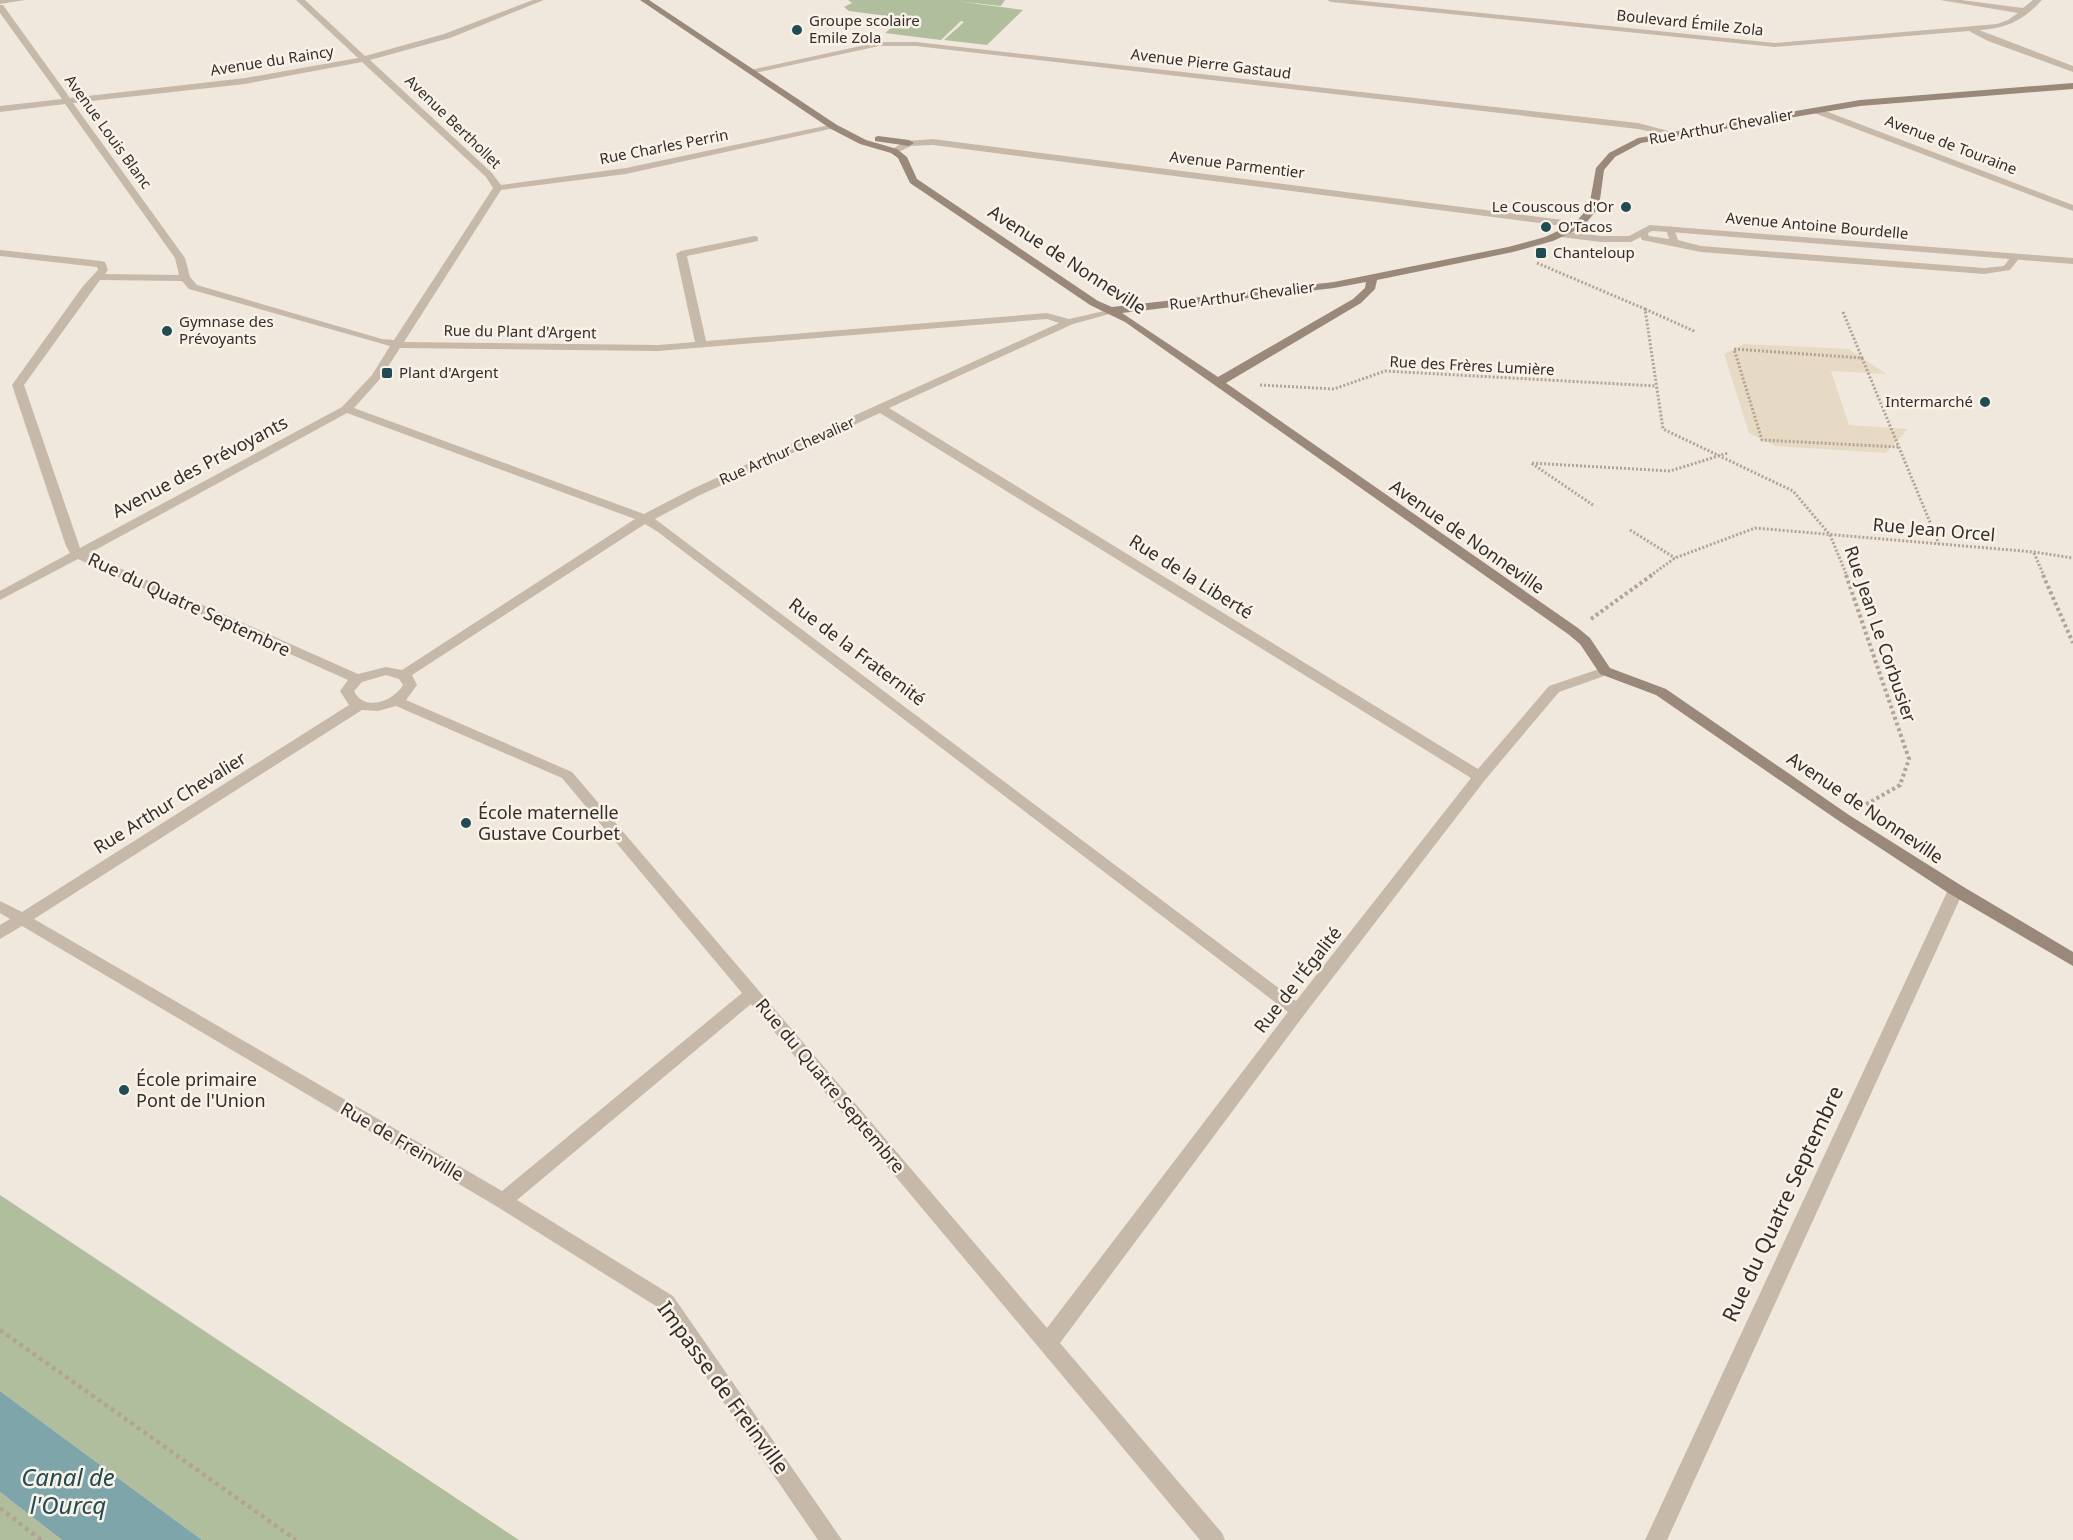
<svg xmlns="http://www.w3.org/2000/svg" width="2073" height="1540" font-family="'Noto Sans',sans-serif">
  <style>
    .green { fill: #b0be9e }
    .plaza { fill: #e7dac5 }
    .water { fill: #7ea5aa }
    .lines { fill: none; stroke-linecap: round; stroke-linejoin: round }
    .path-far2 { stroke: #b3a394; stroke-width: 3; stroke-dasharray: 2 2; stroke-linecap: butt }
    .path-far1 { stroke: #b3a394; stroke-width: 4; stroke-dasharray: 3 3; stroke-linecap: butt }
    .path { stroke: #b3a394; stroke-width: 4.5; stroke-dasharray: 4 4; stroke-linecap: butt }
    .lane { fill: #c7b9a9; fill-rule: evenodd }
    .street { fill: #c7b9a9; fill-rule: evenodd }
    .secondary { fill: #9a897b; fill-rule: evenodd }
    .poi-dot { fill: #224c53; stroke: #f8f2e9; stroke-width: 2 }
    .labels { text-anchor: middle; stroke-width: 5; stroke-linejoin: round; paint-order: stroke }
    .far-poi-label { font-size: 15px; fill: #352d29; stroke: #f8f2e9; text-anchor: start }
    .far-street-label { font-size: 15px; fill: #352d29; stroke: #f8f2e9 }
    .street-label { font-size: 18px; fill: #352d29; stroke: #f8f2e9 }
    .poi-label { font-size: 18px; fill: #352d29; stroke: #f8f2e9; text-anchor: start }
    .near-street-label { font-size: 21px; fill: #352d29; stroke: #f8f2e9 }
    .near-water-label { font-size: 24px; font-style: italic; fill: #224c53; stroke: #f8f2e9 }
  </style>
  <rect width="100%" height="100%" fill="#f0e8dd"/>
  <path class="green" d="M848 0H1005L1001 6 955 1 1023 10 987 45 944 40 964 22 961 21 941 40 885 33 903 18 849 11 844 7 852 3Z
    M0 1195 519 1540H202L0 1391Z
    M0 1492 62 1540H0Z"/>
  <path class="plaza" d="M1744 344 1849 349 1886 374 1831 371 1849 425 1908 429 1886 453 1775 446 1749 433 1724 354Z"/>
  <path class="water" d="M0 1391 202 1540H62L0 1492Z"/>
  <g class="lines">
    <path class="path-far2" d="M1537 263 1645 309 1663 429 1793 491 1830 535 1847 576
      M1645 309 1696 332
      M1843 312 1862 358 1734 349 1762 440 1898 447
      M1862 358 1939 544
      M1260 385 1334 389 1385 371 1656 386
      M1593 505 1531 463 1670 471 1728 453
      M1630 530 1675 558
      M2034 553 2044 576
      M1650 576 1675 558 1755 528 2034 552 2073 558"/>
    <path class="path-far1" d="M1846 575 1909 759 1900 785 1865 805
      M2043 575 2073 643
      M1591 619 1652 575"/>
    <path class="path" d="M0 1330 296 1540
      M0 1508 41 1540"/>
    <path class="lane" d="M1670 226 1674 229 1678 240 1701 246 1984 268 2004 266 2013 254 2021 256 2010 270 1984 274 1701 252 1642 240 1638 232 1643 229 1646 230 1649 236 1669 239 1666 229Z"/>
    <path class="street" d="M0 0H25L0 4Z
      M296 0H305L365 56 444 34 533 0H544L450 38 370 60 492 173 501 185 626 168 834 124 839 127 626 174 501 190 404 342 658 345 695 342 676 254 681 251 754 236 758 237V241L687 256 706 341 1047 313 1069 319 1113 309V313L1073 324 889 408 1478 769 1549 686 1605 667 1612 671 1610 674 1559 692 1485 780 1304 1015 1060 1343 1222 1533 1225 1540H1200L751 1004 517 1200 673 1296 842 1540H818L659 1308 496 1206 22 926 0 939V925L10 919 0 913V901L22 912 349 705 340 691 348 680 78 559 0 600V591L70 553 66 546 12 385 83 286 98 270 97 267 0 256V250L101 261 105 262 108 270 105 274 179 275 175 258 65 104 0 112V106L62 99 0 13V5H3L70 98 245 78 358 58ZM362 62 486 177 493 188 394 340 382 339 197 285 190 277 185 258 73 103 245 84ZM100 280 182 281 189 289 390 346 372 375 342 407 80 548 24 385ZM1047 319 1059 323 692 489 644 514 354 408 380 379 400 348 658 351ZM347 413 635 519 402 670 386 667 358 674 88 554ZM880 413 1471 778 1296 1001 655 519 700 495ZM645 524 658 532 1288 1012 1047 1328 572 772 406 700 417 685 412 675ZM386 675 399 679 403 685C393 702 364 712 354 691L362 682ZM396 706 562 778 742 993 502 1191 34 919 362 710 378 711Z
      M1327 0H1354L1775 43 1997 24 2008 20 2018 13 1940 0H1961L2023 8 2033 0H2042C2022 21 2007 28 1979 30L2073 66V72L1988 41 1969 31 1775 47 1331 2Z
      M879 42H916L1638 123 1676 133 1671 136 1638 129 916 46H879L750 74 746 71Z
      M1814 109H1820L2073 205V211L1814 113Z
      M933 139 1579 222 1584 225 1579 228 933 145 911 146 894 154 889 151 906 141Z
      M1650 225 2073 258V264L1670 232 1652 231 1631 242H1601L1561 237 1556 234 1561 231 1601 236H1629Z
      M1956 885 1962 886 1964 890 1667 1540H1645L1948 890 1950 886Z"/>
    <path class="secondary" d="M640 0H649L837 125 866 140 897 149 907 157 917 179 1098 301 1112 307 1334 282 1508 247 1545 237 1575 223 1589 207 1596 168 1609 153 1638 138 1860 100 2073 83V89L1860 106 1641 143 1615 157 1604 170 1599 207 1583 227 1553 241 1513 252 1377 280 1375 289 1361 303 1226 383 1578 628 1590 638 1610 668 1666 689 1849 815 1962 886 2073 952V966L1950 894 1839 821 1656 695 1600 674 1580 644 1568 634 1125 322 1090 305 910 183 898 158 891 153 860 144 831 129ZM1366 282 1365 288 1353 299 1218 377 1122 313 1334 288Z
      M878 136 909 140 914 143 909 146 875 141V137Z"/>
  </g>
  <g class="poi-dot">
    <circle cx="797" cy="30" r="6"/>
    <circle cx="1626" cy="207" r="6"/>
    <circle cx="1546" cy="227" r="6"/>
    <rect x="1535" y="247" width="12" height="12" rx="3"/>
    <circle cx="167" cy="331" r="6"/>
    <rect x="381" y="367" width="12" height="12" rx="3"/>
    <circle cx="1985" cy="402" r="6"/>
    <circle cx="466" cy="823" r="6"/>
    <circle cx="124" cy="1090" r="6"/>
  </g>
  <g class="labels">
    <g class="far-poi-label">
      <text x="809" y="26">Groupe scolaire<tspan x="809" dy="17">Emile Zola</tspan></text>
      <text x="1614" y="212" text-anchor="end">Le Couscous d'Or</text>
      <text x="1558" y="232">O'Tacos</text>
      <text x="1553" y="258">Chanteloup</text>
      <text x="179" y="327">Gymnase des<tspan x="179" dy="17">Prévoyants</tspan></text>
      <text x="399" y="378">Plant d'Argent</text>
      <text x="1973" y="407" text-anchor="end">Intermarché</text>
    </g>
    <g class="far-street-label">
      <text transform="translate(1690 23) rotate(6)" y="5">Boulevard Émile Zola</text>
      <text transform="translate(272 61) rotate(-9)" y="5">Avenue du Raincy</text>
      <text transform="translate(1211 64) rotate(7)" y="5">Avenue Pierre Gastaud</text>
      <text transform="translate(453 122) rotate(44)" y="5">Avenue Berthollet</text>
      <text transform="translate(1721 127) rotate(-10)" y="5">Rue Arthur Chevalier</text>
      <text transform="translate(108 132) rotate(54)" y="5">Avenue Louis Blanc</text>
      <text transform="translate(1951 145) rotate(21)" y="5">Avenue de Touraine</text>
      <text transform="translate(664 147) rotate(-11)" y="5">Rue Charles Perrin</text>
      <text transform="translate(1237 165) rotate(7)" y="5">Avenue Parmentier</text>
      <text transform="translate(1817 226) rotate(5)" y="5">Avenue Antoine Bourdelle</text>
      <text transform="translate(1242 296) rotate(-7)" y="5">Rue Arthur Chevalier</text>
      <text transform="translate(520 332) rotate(1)" y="5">Rue du Plant d'Argent</text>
      <text transform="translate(1472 366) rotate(3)" y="5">Rue des Frères Lumière</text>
      <text transform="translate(787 451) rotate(-24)" y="5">Rue Arthur Chevalier</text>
    </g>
    <g class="street-label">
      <text transform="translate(1067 260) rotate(33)" y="6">Avenue de Nonneville</text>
      <text transform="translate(200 467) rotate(-28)" y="6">Avenue des Prévoyants</text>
      <text transform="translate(1934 530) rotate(5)" y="6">Rue Jean Orcel</text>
      <text transform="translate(1467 537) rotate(35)" y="6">Avenue de Nonneville</text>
      <text transform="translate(1191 577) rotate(32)" y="6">Rue de la Liberté</text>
      <text transform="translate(189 605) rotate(25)" y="6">Rue du Quatre Septembre</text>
      <text transform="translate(1880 634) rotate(71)" y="6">Rue Jean Le Corbusier</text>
      <text transform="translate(857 652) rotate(37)" y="6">Rue de la Fraternité</text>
      <text transform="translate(170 803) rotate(-32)" y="6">Rue Arthur Chevalier</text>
      <text transform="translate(1865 808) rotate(34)" y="6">Avenue de Nonneville</text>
      <text transform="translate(1298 980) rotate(-52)" y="6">Rue de l'Égalité</text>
      <text transform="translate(830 1086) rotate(50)" y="6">Rue du Quatre Septembre</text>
      <text transform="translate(402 1142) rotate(30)" y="6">Rue de Freinville</text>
    </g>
    <g class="poi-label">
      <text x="478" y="819">École maternelle<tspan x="478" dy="21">Gustave Courbet</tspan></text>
      <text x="136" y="1086">École primaire<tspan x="136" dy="21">Pont de l'Union</tspan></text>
    </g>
    <g class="near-street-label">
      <text transform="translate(1783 1204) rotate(-65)" y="7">Rue du Quatre Septembre</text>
      <text transform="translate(723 1388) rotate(54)" y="7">Impasse de Freinville</text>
    </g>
    <g class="near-water-label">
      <text x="68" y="1486">Canal de<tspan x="68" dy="28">l'Ourcq</tspan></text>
    </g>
  </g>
</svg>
